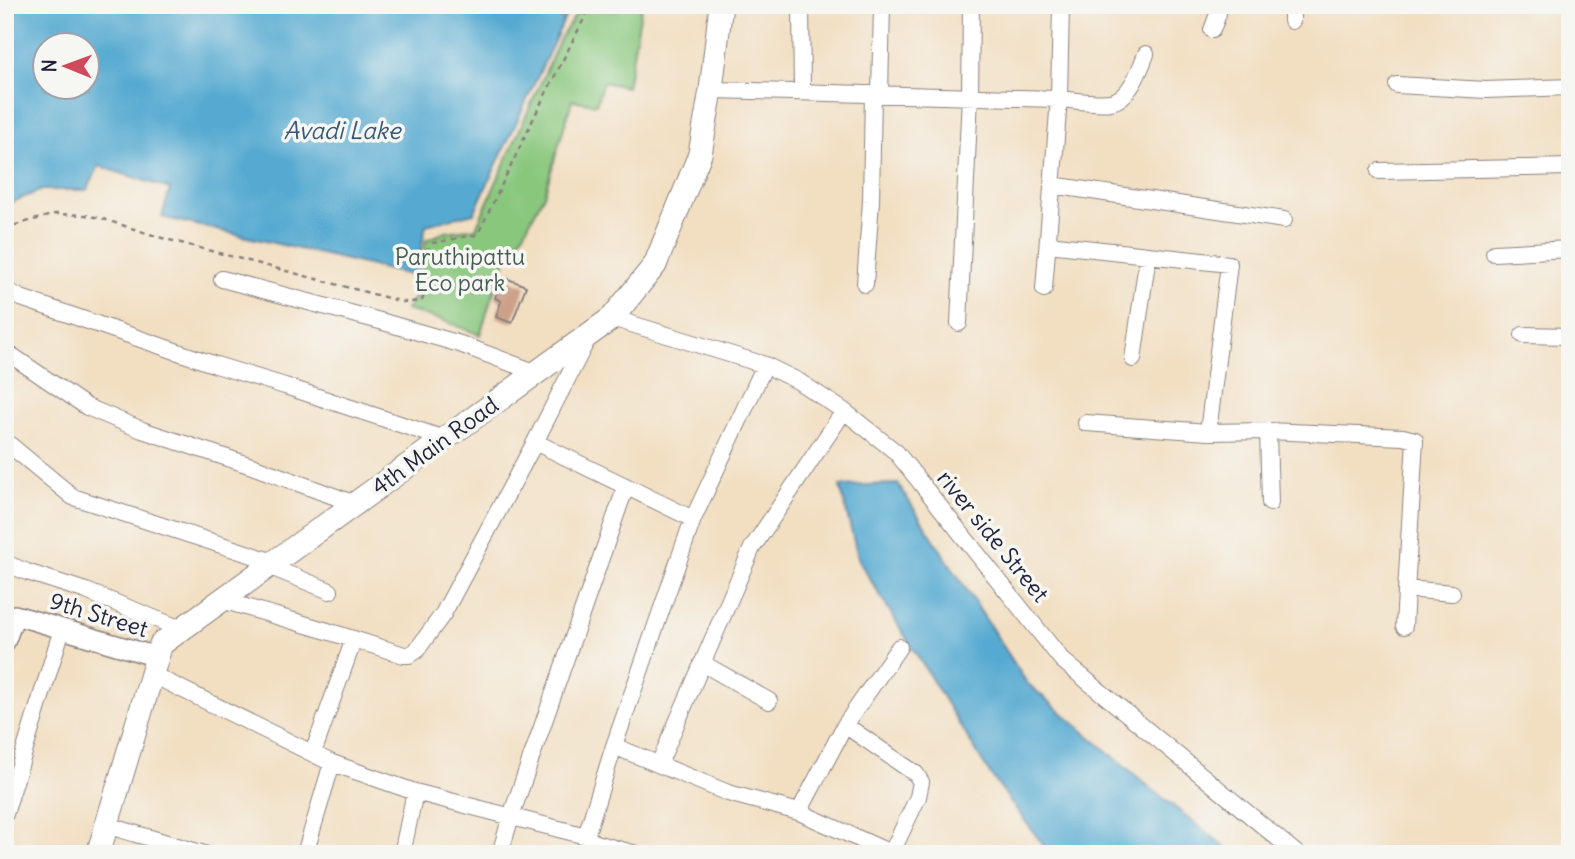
<svg xmlns="http://www.w3.org/2000/svg" width="1575" height="859" font-family="Delius,sans-serif">
  <style>
    .green { fill: #89c77d; stroke: #56745c; stroke-width: 2 }
    .water { fill: #56aad1; stroke: #3c6686; stroke-width: 2; fill-rule: evenodd }
    .building { fill: #cda189 }
    .lines { fill: none; stroke-linecap: round; stroke-linejoin: round }
    .minor-casing { stroke: #8a807e; stroke-width: 18 }
    .tertiary-casing { stroke: #8a807e; stroke-width: 22 }
    .secondary-casing { stroke: #8a807e; stroke-width: 25 }
    .path { stroke: #8a807e; stroke-width: 2.5; stroke-dasharray: 5 5; stroke-linecap: butt }
    .minor { stroke: #fff; stroke-width: 16 }
    .tertiary { stroke: #fff; stroke-width: 19 }
    .secondary { stroke: #fff; stroke-width: 23 }
    .labels { text-anchor: middle; stroke-width: 7; stroke-linejoin: round; paint-order: stroke }
    .park-label { font-size: 23px; fill: #465c52; stroke: #f6f6f2 }
    .street-label { font-size: 23px; fill: #22223b; stroke: #f6f6f2 }
    .water-label { font-size: 24px; font-style: italic; fill: #375877; stroke: #f6f6f2 }
  </style>
  <rect width="100%" height="100%" fill="#f6f6f2"/>
  <filter id="ink" filterUnits="userSpaceOnUse"><feTurbulence type="fractalNoise" baseFrequency=".0143" numOctaves="2"/><feDisplacementMap in="SourceGraphic" scale="14" xChannelSelector="R" yChannelSelector="G"/><feConvolveMatrix kernelMatrix="1 2 1 2 8 2 1 2 1" color-interpolation-filters="sRGB"/></filter>
  <filter id="wash" filterUnits="userSpaceOnUse"><feTurbulence type="fractalNoise" baseFrequency=".00686" numOctaves="4" result="noise"/><feDisplacementMap in="SourceGraphic" scale="28" xChannelSelector="R" yChannelSelector="G"/><feGaussianBlur stdDeviation="1.57" result="paint"/><feColorMatrix in="noise" values="0 0 0 0 0 0 0 0 0 0 0 0 0 0 0 0 0 1.4 0 .05"/><feComposite in="paint" operator="in"/></filter>
  <g filter="url(#wash)">
    <rect width="100%" height="100%" fill="#f2dfc2"/>
    <path class="green" d="M578 5H642L627 87 603 82 596 104 572 100 544 195 524 233 506 261 490 303 480 335 442 320 406 310 414 298 426 240 445 232 476 228 561 37 577 13Z"/>
    <path class="water" d="M5 5H571L474 213 426 225 415 276 162 217 170 189 99 166 87 190H42L5 205ZM46 46H88V88H46Z
      M898 484 1027 683 1148 786 1234 854H1050L990 774 859 561 840 486Z"/>
    <g id="blocks">
      <path class="building" d="M503 277 526 286 512 323 496 317 501 301 495 298Z"/>
    </g>
  </g>
  <g filter="url(#ink)">
    <use href="#blocks" fill-opacity="0" stroke="#8a807e" stroke-width="2"/>
    <g class="lines">
      <defs>
        <path id="minor" d="M801 5 802 92
          M1292 21V5
          M1212 30 1218 14 1217 5
          M1397 85 1486 90 1570 87
          M711 90 1059 99C1073 100 1096 104 1110 102 1129 100 1140 70 1146 54
          M880 94 882 5
          M1379 171 1570 167
          M1052 185 1284 220
          M1048 244 1229 264 1208 432
          M1494 253 1570 249
          M222 279 380 321 460 344 537 373
          M865 284 871 201 873 94
          M1044 289 1059 99 1061 5
          M5 290 21 298 216 365 285 386 445 439
          M612 318 765 365 798 381 844 411 896 452 1062 660 1297 854
          M959 323 970 97 971 5
          M1523 335 1570 336
          M5 351 87 407 142 430 252 466 355 504
          M1133 359 1148 255
          M1086 423 1208 432 1268 431 1403 437 1415 440 1404 626
          M1268 431 1270 503
          M5 441 73 497 274 562
          M535 442 693 519
          M5 563 27 572 86 591 181 629
          M268 566 330 591
          M1407 589 1452 593
          M222 600 324 630 404 655H409L416 651 443 614 535 442 588 338
          M702 663 769 701
          M151 674 332 763 415 792 586 836 595 843 636 854
          M845 725 916 774 921 782 918 797 891 854
          M614 746 728 793 799 812 893 854
          M313 753 354 639
          M659 764 752 548 844 411
          M799 812 845 725 899 647
          M5 814 62 629
          M106 825 204 854
          M586 836 614 746 693 519 765 365
          M305 854 332 763
          M402 854 415 792
          M500 854 511 816 626 486"/>
        <path id="tertiary" d="M5 642 15 615 157 657"/>
        <path id="secondary" d="M98 854 161 644 612 318 655 265 700 154 711 90 721 5"/>
      </defs>
      <use href="#minor" class="minor-casing"/>
      <use href="#tertiary" class="tertiary-casing"/>
      <use href="#secondary" class="secondary-casing"/>
      <path class="path" d="M5 228 55 214 86 215 100 218 162 238 403 302H412L422 300 425 294 427 250 433 243 475 235 479 232 539 107 591 5"/>
      <use href="#minor" class="minor"/>
      <use href="#tertiary" class="tertiary"/>
      <use href="#secondary" class="secondary"/>
    </g>
  </g>
  <g class="labels">
    <g class="park-label">
      <text x="460" y="265">Paruthipattu<tspan x="460" dy="26">Eco park</tspan></text>
    </g>
    <g class="street-label">
      <text transform="translate(435 446) rotate(-36)" y="8">4th Main Road</text>
      <text transform="translate(993 536) rotate(51)" y="8">river side Street</text>
      <text transform="translate(99 615) rotate(17)" y="8">9th Street</text>
    </g>
    <g class="water-label">
      <text x="342" y="139">Avadi Lake</text>
    </g>
  </g>
  <rect width="1575" height="859" fill="none" stroke="#f6f6f2" stroke-width="28"/>
  <g transform="translate(66 66) rotate(271)"><circle r="33" fill="#f6f6f2" stroke="#a1a1a9" stroke-width="2"/>
  <path d="M0-5L12 26L0 18L-12 26Z" fill="#d1495b"/>
  <text y="-10" font-size="19" font-weight="bold" text-anchor="middle" fill="#22223b">N</text>
  </g>
</svg>
